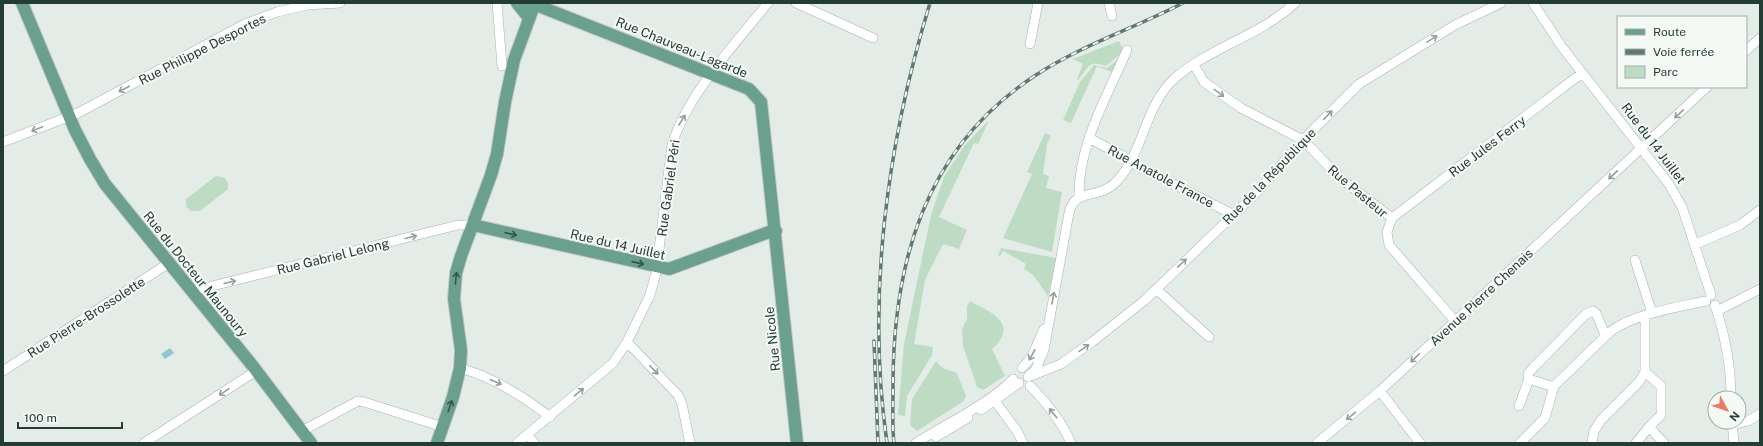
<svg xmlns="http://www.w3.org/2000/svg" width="1763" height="446" font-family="'Public Sans',sans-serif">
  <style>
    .green { fill: #bedcc4 }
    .water { fill: #8fc9ce }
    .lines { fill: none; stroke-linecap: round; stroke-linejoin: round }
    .minor-casing { stroke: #a7b4ae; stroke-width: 10 }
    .major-casing { stroke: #c2c9c6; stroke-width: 14 }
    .minor { stroke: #fff; stroke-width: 9 }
    .major { stroke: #6b9f8e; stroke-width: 12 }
    .rail-casing { stroke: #5f7870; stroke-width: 3.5 }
    .rail { stroke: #f4f9f6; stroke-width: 2; stroke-dasharray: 6; stroke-linecap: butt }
    .oneway { stroke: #929e9a }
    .oneway2 { stroke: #36564a }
    .labels { text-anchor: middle; stroke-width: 4; stroke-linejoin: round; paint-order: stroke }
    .street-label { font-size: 13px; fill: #243d34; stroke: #f4f9f6 }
  </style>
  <rect width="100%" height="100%" fill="#e4ece8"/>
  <path class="green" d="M1119 41 1124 51 1106 66C1088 59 1089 67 1078 80L1077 79 1083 64 1073 59Z
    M1118 59 1112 72 1097 66 1071 123 1063 120 1080 82 1094 65 1107 68Z
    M989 120 978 144 974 143 939 217 967 230 959 249 943 244 925 280 914 344 933 347 932 355 907 396 905 416 898 415 904 344 931 215 944 177 965 145Z
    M1045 133 1051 136 1047 144 1043 174 1049 176 1046 188 1062 192 1052 252 1003 238 1032 174 1027 172Z
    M216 176 225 178 228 183V189L200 211H190L186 206V199Z
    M1001 248 1056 258 1048 296 1033 275 1024 269 1026 264 1003 251 1000 256 998 255Z
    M970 301C991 312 1020 324 992 349L1005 376 983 390 977 387 963 346 962 329 967 319V306Z
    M936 361C942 369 946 370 956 372L966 395 964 401 917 431 910 425 912 399Z"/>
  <path class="water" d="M170 348 174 353 165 359 161 354Z"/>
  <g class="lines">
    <defs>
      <path id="minor" d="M497 3 502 66
        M796 3 873 38
        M1109 3 1112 16
        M1533 3 1562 47 1669 184 1682 207 1711 295
        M1030 44 1038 3
        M1746 51 1760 38
        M1194 65 1204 82 1241 108 1303 140 1340 178 1392 218 1387 232 1389 245 1455 321
        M1089 138 1123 156 1130 162 1234 215
        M3 142 78 113 245 24 277 12 307 5 340 3
        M1079 197C1078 145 1107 97 1127 50
        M1392 218 1582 73
        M1694 245 1740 225 1760 210
        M1635 260 1652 313
        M1156 289 1209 337
        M192 291 458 225H473
        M1715 305C1725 335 1731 367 1731 398
        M1717 311 1760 289
        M627 342 678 395 682 404 690 443
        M460 368C493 377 523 396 550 417
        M1022 368 1031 358 1044 329
        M3 371 169 263
        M1645 372 1661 386V415L1649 427 1664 443
        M1029 375 1035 371 1044 350 1069 213C1074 188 1098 199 1114 184 1143 157 1144 106 1174 79 1210 47 1260 36 1295 3
        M1028 377 1061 364 1092 342 1145 300 1256 193 1303 140 1359 84 1455 25 1501 3
        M1030 386C1046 402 1062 422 1071 443
        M1554 387 1529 379 1528 374 1533 368 1586 314 1593 311 1596 313 1605 335
        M1380 391 1420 443
        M995 401 1017 431 1023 443
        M1519 406 1529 379
        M981 410 1019 383
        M1732 422 1734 443
        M1732 425 1748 421 1760 414
        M302 431 358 401 364 402 443 427
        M528 435 534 443
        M936 437 968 418
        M144 443 256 371
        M517 443 606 369 613 363 627 342 650 295 656 273 672 145C687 95 735 44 768 3
        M916 443C946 424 989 404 1013 379
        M1317 443 1380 391 1707 87
        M1520 443 1545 418 1554 386 1611 331C1634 314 1678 307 1706 301
        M1592 443 1594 431 1601 420 1639 382 1645 372V316
        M1636 443 1649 427"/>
      <path id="major" d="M22 3 75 130 90 159 105 184 252 365 311 443
        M517 3 529 18
        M531 3 749 89 761 102 797 443
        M473 225 669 269 769 232 776 231
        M437 443 453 397 460 368 461 350 454 299 456 273 461 256 491 175 497 154 505 102 514 60 535 3"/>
    </defs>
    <use href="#minor" class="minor-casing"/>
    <use href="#major" class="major-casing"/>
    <use href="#minor" class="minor"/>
    <use href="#major" class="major"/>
    <defs>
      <path id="rail" d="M874 341 878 443
        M887 443C866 297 887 144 930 3
        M894 443C892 426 893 409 893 392 892 264 924 148 1036 75 1082 45 1135 28 1183 3"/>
    </defs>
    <use href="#rail" class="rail-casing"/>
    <use href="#rail" class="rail"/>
  </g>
  <defs><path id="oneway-shaft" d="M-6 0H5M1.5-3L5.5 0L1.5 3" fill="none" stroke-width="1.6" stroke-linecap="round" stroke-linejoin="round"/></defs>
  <g class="oneway">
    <use href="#oneway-shaft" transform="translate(1432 39) rotate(-31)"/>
    <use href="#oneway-shaft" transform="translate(124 89) rotate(152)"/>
    <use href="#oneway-shaft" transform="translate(1219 93) rotate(36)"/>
    <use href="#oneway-shaft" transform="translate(1679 114) rotate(137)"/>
    <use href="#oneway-shaft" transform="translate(1328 115) rotate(-46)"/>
    <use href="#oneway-shaft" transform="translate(682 120) rotate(-58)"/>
    <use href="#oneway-shaft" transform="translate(37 129) rotate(158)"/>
    <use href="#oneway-shaft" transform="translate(1613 175) rotate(137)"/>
    <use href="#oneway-shaft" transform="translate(411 237) rotate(-14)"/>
    <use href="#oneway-shaft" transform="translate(1182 263) rotate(-44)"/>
    <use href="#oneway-shaft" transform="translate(230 282) rotate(-14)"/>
    <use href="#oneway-shaft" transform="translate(1053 298) rotate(-79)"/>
    <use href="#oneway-shaft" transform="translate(1084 348) rotate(-35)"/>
    <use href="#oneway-shaft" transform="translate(1032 355) rotate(119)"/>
    <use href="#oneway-shaft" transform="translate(1415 358) rotate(137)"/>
    <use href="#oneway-shaft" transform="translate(654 370) rotate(46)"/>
    <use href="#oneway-shaft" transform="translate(496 382) rotate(23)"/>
    <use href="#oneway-shaft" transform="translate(224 392) rotate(146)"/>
    <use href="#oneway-shaft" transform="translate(579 392) rotate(-40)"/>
    <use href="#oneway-shaft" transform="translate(1053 413) rotate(-129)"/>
    <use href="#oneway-shaft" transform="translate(1351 416) rotate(141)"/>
  </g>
  <g class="oneway2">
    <use href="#oneway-shaft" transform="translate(511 234) rotate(13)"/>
    <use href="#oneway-shaft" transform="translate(638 263) rotate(13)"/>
    <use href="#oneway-shaft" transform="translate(456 278) rotate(-84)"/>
    <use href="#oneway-shaft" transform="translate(450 406) rotate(-71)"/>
  </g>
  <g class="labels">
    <g class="street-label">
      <text transform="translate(682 47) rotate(22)" y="5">Rue Chauveau-Lagarde</text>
      <text transform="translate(202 49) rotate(-27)" y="5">Rue Philippe Desportes</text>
      <text transform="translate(1654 143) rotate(53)" y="5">Rue du 14 Juillet</text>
      <text transform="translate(1487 146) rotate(-37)" y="5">Rue Jules Ferry</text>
      <text transform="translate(1161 176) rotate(28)" y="5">Rue Anatole France</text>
      <text transform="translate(1269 176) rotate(-46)" y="5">Rue de la République</text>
      <text transform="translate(668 188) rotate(-82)" y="5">Rue Gabriel Péri</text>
      <text transform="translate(1358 191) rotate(40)" y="5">Rue Pasteur</text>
      <text transform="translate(618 244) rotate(13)" y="5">Rue du 14 Juillet</text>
      <text transform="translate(333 256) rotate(-14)" y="5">Rue Gabriel Lelong</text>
      <text transform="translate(196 274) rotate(51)" y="5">Rue du Docteur Maunoury</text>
      <text transform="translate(1481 297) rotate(-43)" y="5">Avenue Pierre Chenais</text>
      <text transform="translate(86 317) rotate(-33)" y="5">Rue Pierre-Brossolette</text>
      <text transform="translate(772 339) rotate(-96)" y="5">Rue Nicole</text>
    </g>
  </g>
  <rect width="1763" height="446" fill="none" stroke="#243d34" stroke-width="8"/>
  <rect x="1617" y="16" width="130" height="72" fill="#f4f9f6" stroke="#a1aea8"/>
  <rect x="1625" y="29" width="20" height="6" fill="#6b9f8e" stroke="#a1aea8"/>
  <text x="1653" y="36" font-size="12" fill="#243d34">Route</text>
  <rect x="1625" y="49" width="20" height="6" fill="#5f7870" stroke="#a1aea8"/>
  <text x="1653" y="56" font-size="12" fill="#243d34">Voie ferrée</text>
  <rect x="1625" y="66" width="20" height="12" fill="#bedcc4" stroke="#a1aea8"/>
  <text x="1653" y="76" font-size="12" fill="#243d34">Parc</text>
  <g transform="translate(1727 410) rotate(130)"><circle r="19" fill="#f4f9f6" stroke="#a1aea8"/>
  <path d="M0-3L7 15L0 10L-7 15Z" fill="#ea7b64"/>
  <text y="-6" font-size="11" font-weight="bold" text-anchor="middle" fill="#243d34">N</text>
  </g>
  <path d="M18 422v6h104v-6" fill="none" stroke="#243d34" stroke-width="2"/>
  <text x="24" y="422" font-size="12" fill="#243d34" stroke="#f4f9f6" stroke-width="3" paint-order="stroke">100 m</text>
</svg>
